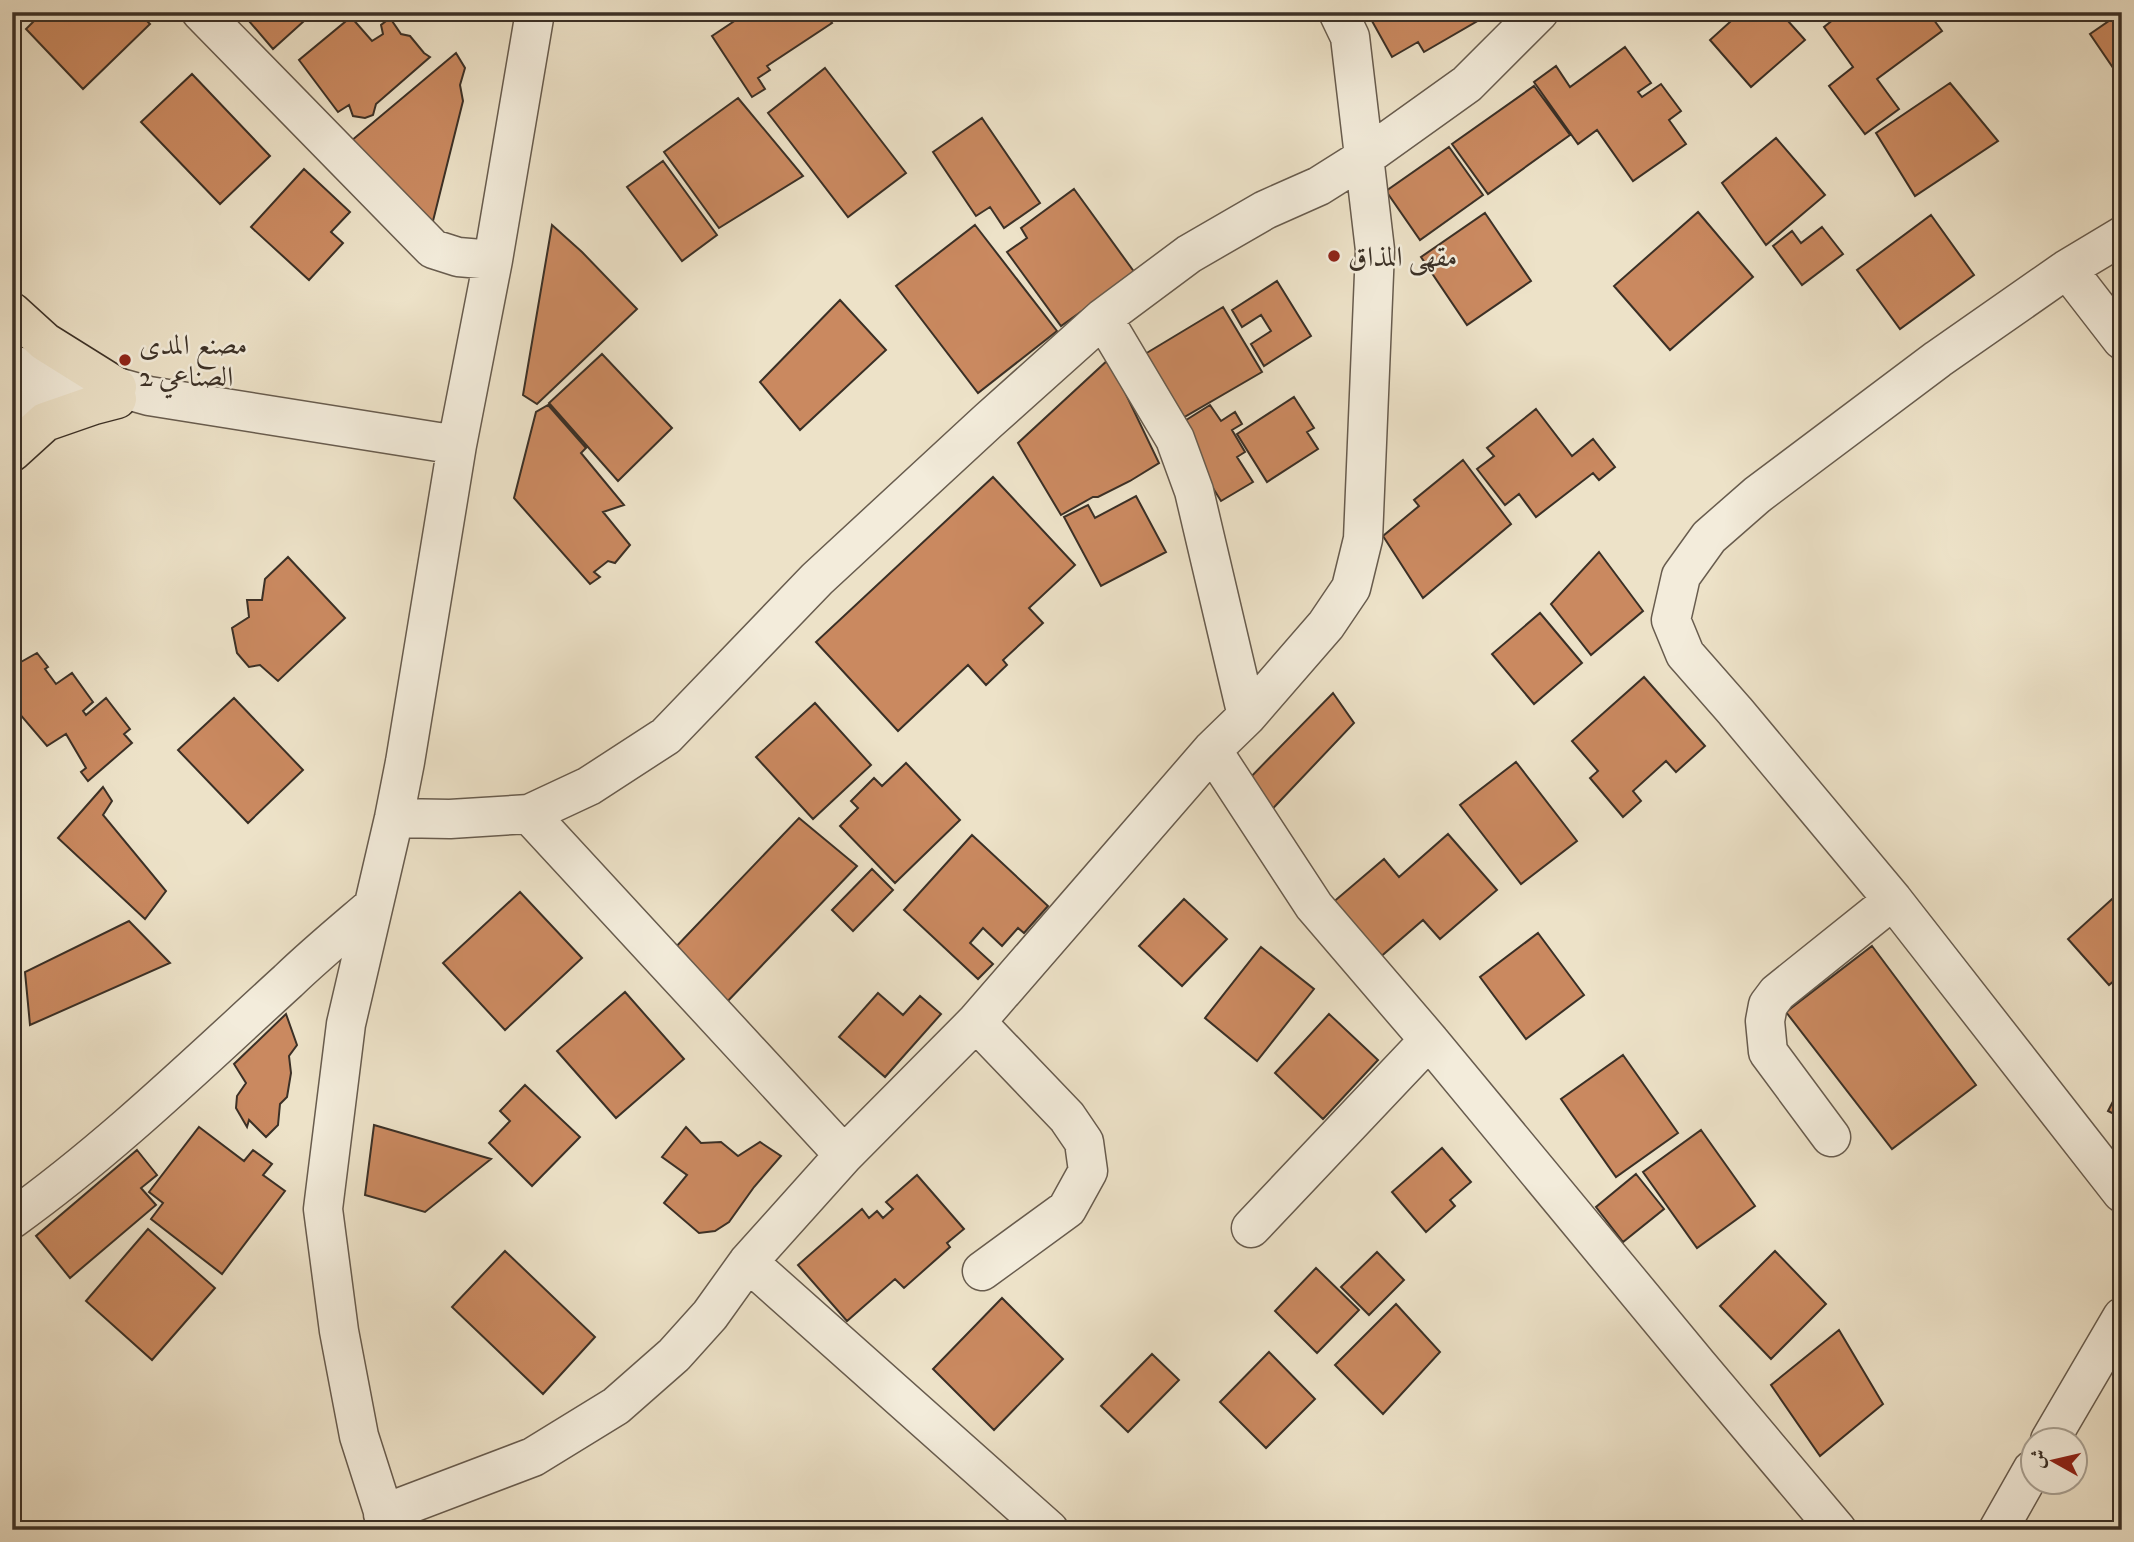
<svg xmlns="http://www.w3.org/2000/svg" width="2134" height="1542" font-family="'IM FELL DW Pica',Amiri,serif">
  <style>
    .building { fill: #ca8960; stroke: #3b3026; stroke-width: 2 }
    .lines { fill: none; stroke-linecap: round; stroke-linejoin: round }
    .minor-casing { stroke: #685c4e; stroke-width: 41 }
    .major-casing { stroke: #3b3026; stroke-width: 41 }
    .minor { stroke: #f3ecdb; stroke-width: 38 }
    .major { stroke: #ede2c8; stroke-width: 38 }
    .poi-dot { fill: #8f2418; stroke: #f3ecdb; stroke-width: 2.5 }
    .labels { text-anchor: middle; stroke-width: 5; stroke-linejoin: round; paint-order: stroke }
    .poi-label { font-size: 28px; fill: #3b3026; stroke: #f3ecdb; text-anchor: start }
  </style>
  <rect width="100%" height="100%" fill="#ede2c8"/>
  <filter id="stains"><feTurbulence type="fractalNoise" baseFrequency=".00286" numOctaves="4"/><feColorMatrix values="0 0 0 0 .2 0 0 0 0 .09 0 0 0 0 .02 0 0 0 .5 -.17"/></filter>
  <radialGradient id="worn" r=".72"><stop offset=".6" stop-color="#630" stop-opacity="0"/><stop offset="1" stop-color="#630" stop-opacity=".3"/></radialGradient>
  <path class="building" d="M43 12H138L150 24 83 89 26 29Z
    M245 12H314L273 49 243 14Z
    M748 12H824L832 23 767 66 770 70 758 78 765 89 752 97 712 36Z
    M1367 12H1484L1486 16 1424 52 1418 42 1392 57Z
    M1741 12H1780L1805 40 1751 87 1710 40Z
    M1843 12H1928L1942 31 1877 79 1899 109 1865 134 1829 86 1853 67 1824 27Z
    M2122 12V81L2090 34Z
    M351 17 372 41 383 34 381 25 390 18 401 34 410 36 424 53 430 57 376 104 373 115 365 118 353 116 349 105 338 112 299 60Z
    M1625 47 1651 83 1638 92 1642 97 1661 84 1681 111 1669 120 1686 144 1633 181 1597 130 1578 144 1534 82 1556 66 1570 87Z
    M456 53 465 68 460 85 463 101 431 229 351 141Z
    M825 68 906 173 848 217 768 113Z
    M192 74 270 156 220 204 141 122Z
    M1950 83 1998 141 1915 196 1876 133Z
    M1534 86 1570 135 1488 194 1452 144Z
    M738 98 803 176 719 228 664 152Z
    M982 118 1040 203 1004 228 990 207 976 216 933 152Z
    M1776 138 1825 195 1766 245 1722 183Z
    M1449 147 1483 195 1420 240 1386 191Z
    M663 161 717 235 682 261 627 187Z
    M304 169 350 212 331 232 343 243 309 280 251 227Z
    M1074 189 1135 273 1061 326 1007 252 1027 238 1021 228Z
    M1698 212 1753 277 1670 350 1614 286Z
    M1485 213 1531 281 1467 325 1421 257Z
    M1931 215 1974 275 1900 329 1857 270Z
    M552 225 582 252 637 309 537 404 523 395Z
    M975 225 1057 331 978 393 896 286Z
    M1822 227 1843 254 1802 285 1773 246 1792 231 1801 243Z
    M1277 281 1311 336 1264 366 1251 344 1271 331 1261 315 1242 327 1232 310Z
    M840 300 886 350 800 430 760 382Z
    M1223 307 1262 372 1174 423 1140 357Z
    M602 354 672 428 618 481 549 403Z
    M1109 359 1159 463 1130 481 1098 497H1093L1061 515 1018 443Z
    M1294 397 1314 428 1307 432 1318 449 1267 482 1237 434Z
    M548 405 586 448 581 453 624 505 603 512 630 545 615 563 608 561 594 572 600 577 590 584 514 498 536 412Z
    M1210 405 1221 421 1235 412 1242 424 1232 430 1245 452 1237 457 1253 482 1221 501 1175 427Z
    M1536 409 1572 456 1593 439 1615 467 1599 480 1593 473 1536 517 1519 494 1505 505 1477 469 1494 456 1487 448Z
    M1463 460 1511 524 1423 598 1383 536 1419 506 1414 500Z
    M993 477 1075 565 1029 608 1043 623 1003 660 1007 665 986 685 968 665 898 731 816 642Z
    M1136 496 1166 552 1101 586 1064 517 1088 505 1095 518Z
    M1599 552 1643 611 1591 655 1551 604Z
    M288 557 345 618 278 681 260 665 249 667 237 653 232 628 249 617 247 600H262L265 579Z
    M1540 613 1582 663 1534 704 1492 654Z
    M37 653 48 667 45 669 56 684 72 673 93 702 83 711 86 715 106 698 130 729 124 734 132 743 88 781 81 772 86 768 66 734 47 746 12 705V667Z
    M1644 677 1705 746 1676 772 1666 761 1633 791 1641 801 1623 817 1590 778 1598 771 1572 741Z
    M1333 693 1354 723 1261 821 1239 789Z
    M234 698 303 770 248 823 178 750Z
    M815 703 871 765 813 819 756 757Z
    M1516 762 1577 841 1521 884 1460 805Z
    M906 763 960 820 895 883 840 826 858 808 851 801 874 778 882 786Z
    M103 787 112 801 103 815 166 891 145 919 58 838Z
    M799 818 857 866 724 1005 671 952Z
    M1448 834 1497 890 1440 939 1423 920 1378 959 1331 904 1384 859 1399 877Z
    M972 835 1048 906 1024 933 1018 928 1002 946 983 928 970 943 993 964 978 979 904 910Z
    M872 869 893 890 853 931 832 910Z
    M2122 890V974L2109 985 2068 939Z
    M520 892 582 958 505 1030 443 963Z
    M1184 899 1227 939 1182 986 1139 946Z
    M129 921 170 963 30 1025 25 972Z
    M1538 933 1584 995 1526 1039 1480 977Z
    M1872 946 1976 1085 1892 1149 1786 1012Z
    M1261 947 1314 989 1257 1061 1205 1018Z
    M625 992 684 1059 616 1118 557 1051Z
    M878 993 903 1015 920 996 941 1014 885 1077 839 1037Z
    M286 1014 297 1045 289 1056 291 1073 287 1097 280 1104 278 1125 266 1137 249 1120 247 1127 236 1108 237 1096 246 1083 234 1064Z
    M1329 1014 1378 1060 1323 1119 1275 1073Z
    M1623 1055 1678 1133 1616 1177 1561 1099Z
    M2122 1084V1118L2108 1111Z
    M525 1085 580 1137 532 1186 489 1143 510 1121 500 1111Z
    M374 1125 491 1159 425 1212 365 1195Z
    M199 1127 244 1161 253 1150 272 1164 263 1175 285 1191 222 1274 151 1219 163 1203 149 1192Z
    M686 1127 701 1143 721 1142 738 1156 760 1142 781 1156 754 1187 729 1222 715 1231 699 1233 664 1203 687 1175 662 1157Z
    M1701 1130 1755 1206 1697 1248 1643 1172Z
    M1442 1148 1471 1182 1450 1200 1455 1206 1426 1232 1392 1192Z
    M137 1150 157 1175 141 1188 156 1205 70 1278 36 1236Z
    M1636 1174 1664 1209 1623 1242 1596 1207Z
    M917 1175 964 1229 947 1243 950 1247 904 1288 895 1279 847 1321 798 1265 862 1209 869 1218 877 1211 883 1218 893 1209 886 1202Z
    M148 1229 215 1288 152 1360 86 1301Z
    M505 1251 595 1337 543 1394 452 1307Z
    M1775 1251 1826 1304 1771 1359 1720 1306Z
    M1377 1252 1404 1280 1369 1315 1341 1287Z
    M1316 1268 1359 1310 1317 1353 1275 1311Z
    M1002 1298 1063 1359 994 1430 933 1369Z
    M1396 1304 1440 1352 1383 1414 1335 1365Z
    M1839 1330 1883 1404 1820 1456 1771 1385Z
    M1269 1352 1315 1399 1266 1448 1220 1402Z
    M1152 1354 1179 1380 1128 1432 1101 1406Z"/>
  <g class="lines">
    <defs>
      <path id="minor" d="M201 12 433 249 458 257 493 260
        M2122 236 2067 269 1938 359 1757 495 1709 537 1681 576 1671 620 1685 654 1735 711 1893 900 2122 1193
        M2067 269 2122 340
        M1103 318 1175 439 1194 491 1247 716
        M12 365 117 387 149 396 457 445
        M12 404 95 400
        M1212 750 1314 906 1429 1040 1698 1365 1837 1530
        M529 814 844 1155
        M394 818 450 819 529 814 589 786 666 736 817 579 988 421 1103 318 1189 254 1265 210 1319 186 1365 157 1467 84 1539 12
        M976 1022 1067 1117 1084 1142 1088 1171 1067 1209 982 1271
        M1831 1137 1768 1052 1765 1021 1768 1005 1777 993 1893 900
        M12 1219C111 1148 198 1063 288 981 315 955 344 931 372 907
        M1251 1228 1429 1040
        M748 1262 1049 1530
        M2050 1440 2122 1317
        M383 1514 533 1457 616 1406 674 1355 710 1315 748 1262 844 1155 976 1022 1212 750 1247 716 1326 625 1351 588 1363 539 1375 250 1350 37 1338 12
        M389 1530 359 1436 339 1331 323 1209 346 1024 394 818 405 762 457 445 493 260 535 12
        M1998 1530 2032 1470"/>
      <path id="major" d="M12 312 45 342 117 387
        M12 452 45 422 94 405 117 399"/>
    </defs>
    <use href="#minor" class="minor-casing"/>
    <use href="#major" class="major-casing"/>
    <use href="#minor" class="minor"/>
    <use href="#major" class="major"/>
  </g>
  <g class="poi-dot">
    <circle cx="1334" cy="256" r="7"/>
    <circle cx="125" cy="360" r="7"/>
  </g>
  <g class="labels">
    <g class="poi-label">
      <text x="1348" y="266">مقهى المذاق</text>
      <text x="139" y="354">مصنع المدى<tspan x="139" dy="32">الصناعي 2</tspan></text>
    </g>
  </g>
  <rect width="2134" height="1542" fill="none" stroke="#ede2c8" stroke-width="42"/>
  <rect x="14" y="14" width="2106" height="1514" fill="none" stroke="#3b3026" stroke-width="3.5"/>
  <rect x="21" y="21" width="2092" height="1500" fill="none" stroke="#3b3026" stroke-width="2"/>
  <g transform="translate(2054 1461) rotate(278)"><circle r="33" fill="#f3ecdb" stroke="#a9a193" stroke-width="2"/>
  <path d="M0-5L12 26L0 18L-12 26Z" fill="#8f2418"/>
  <text y="-10" font-size="19" font-weight="bold" text-anchor="middle" fill="#3b3026">ش</text>
  </g>
  <rect width="100%" height="100%" filter="url(#stains)"/>
  <rect width="100%" height="100%" fill="url(#worn)"/>
</svg>
